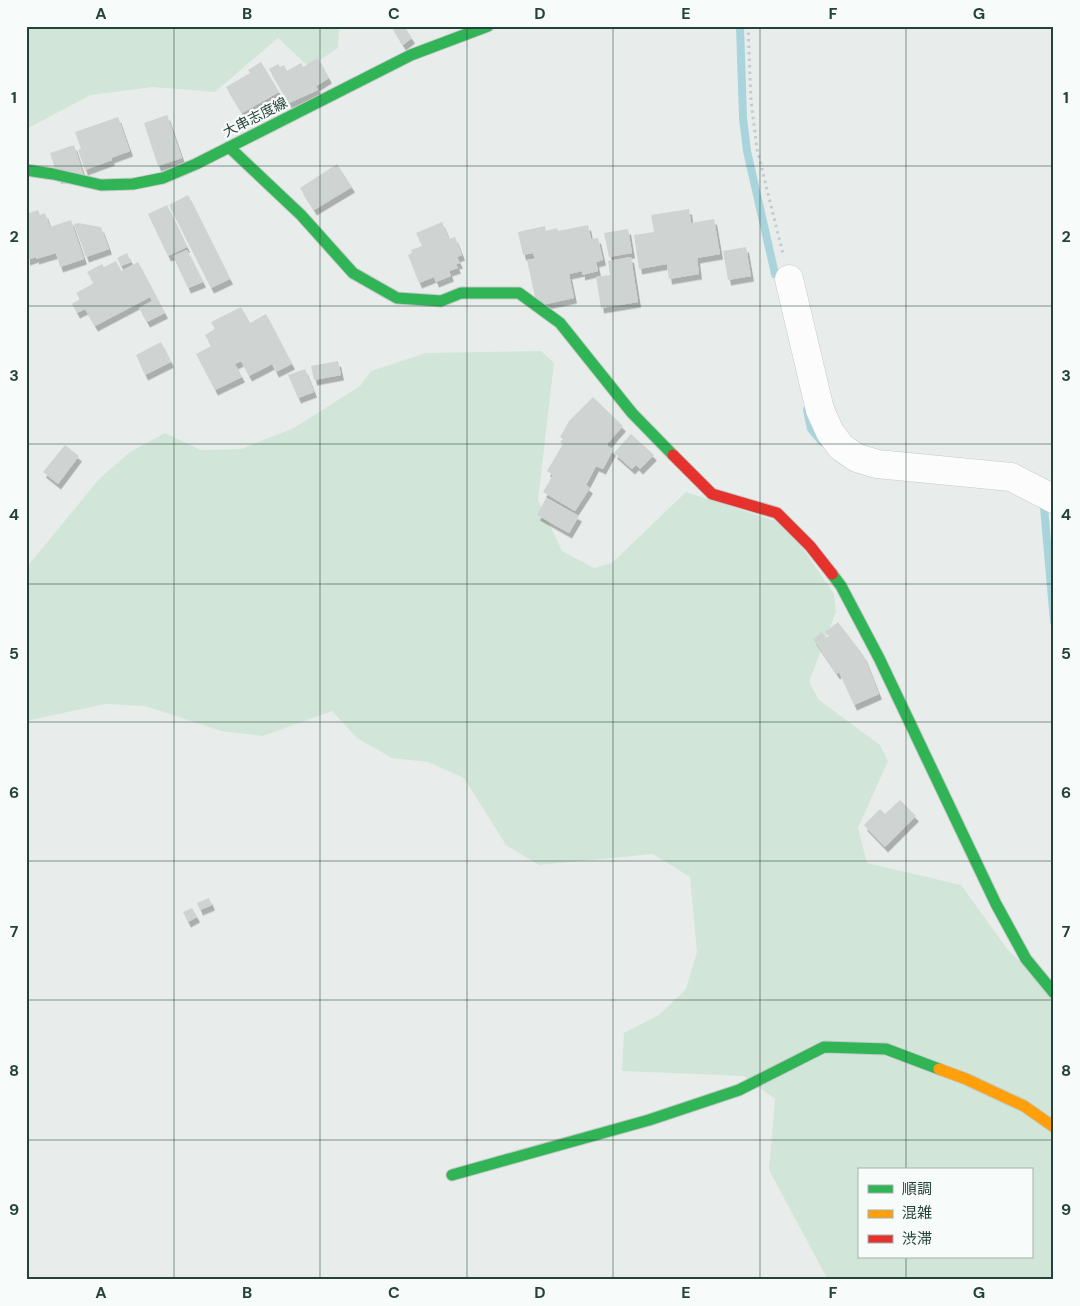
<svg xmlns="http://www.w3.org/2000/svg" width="1080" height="1306" font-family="'DM Sans','Noto Sans JP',sans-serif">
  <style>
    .green { fill: #d1e6d8; fill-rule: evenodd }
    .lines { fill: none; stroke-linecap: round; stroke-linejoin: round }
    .stream { stroke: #a9d4db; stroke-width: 8 }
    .building { fill: #cfd4d2; filter: url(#shadow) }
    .street-casing { stroke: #c5cac8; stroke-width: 29 }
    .fast-casing { stroke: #c3cbc8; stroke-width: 13 }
    .slow-casing { stroke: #c3cbc8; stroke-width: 13 }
    .jam-casing { stroke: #c3cbc8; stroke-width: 13 }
    .path { stroke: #c3ccca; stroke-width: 3; stroke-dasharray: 2.5 4; stroke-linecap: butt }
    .street { stroke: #fcfcfc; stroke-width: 28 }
    .fast { stroke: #30b455; stroke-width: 11 }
    .slow { stroke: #ff9f0a; stroke-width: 11 }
    .jam { stroke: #e5322d; stroke-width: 11 }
    .grid { fill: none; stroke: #24423a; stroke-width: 1; stroke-opacity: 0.55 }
    .labels { text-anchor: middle; stroke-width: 4.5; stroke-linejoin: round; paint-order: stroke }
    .street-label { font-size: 14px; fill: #24423a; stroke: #f7fbf9 }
    .neatline { fill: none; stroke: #24423a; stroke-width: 2 }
    .grid-label { font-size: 16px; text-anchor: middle; font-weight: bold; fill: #24423a }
  </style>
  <defs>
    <filter id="shadow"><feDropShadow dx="3" dy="5.5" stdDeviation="0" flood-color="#0004"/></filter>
  </defs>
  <rect width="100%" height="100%" fill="#e8edeb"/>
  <path class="green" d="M26 26H339L338 48 309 67 278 38 215 92 153 87 91 95 26 129Z
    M541 351 554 363 538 500 562 551 594 568 612 563 686 492 787 525 834 594 836 612 809 682 819 700 880 745 888 761 858 828 867 863 961 885 1008 950 1054 994V1280H828L769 1170 775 1099 744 1076 622 1071 624 1033 659 1015 686 989 697 952 690 877 653 854 539 865 506 845 464 778 428 762 392 758 357 738 332 711 263 736 221 731 145 706 105 704 26 721V568L100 478 130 452 165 433 201 450 241 449 294 428 360 386 371 371 426 353ZM859 1170H1031V1257H859Z"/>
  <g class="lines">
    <path class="stream" d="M740 26 743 118 747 151 775 274
      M807 410 811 429 822 442
      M1039 501 1044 507 1054 622"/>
  </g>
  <path class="building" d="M391 26H404L412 38 403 45Z
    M318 58 329 78 316 86 318 90 289 103 269 69 278 64 280 67 284 65 287 71 301 63 303 67Z
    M261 62 279 92 242 113 226 87 250 73 248 70Z
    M167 115 182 158 158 166 144 123Z
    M118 117 130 151 111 158 112 160 85 170 78 150 81 149 75 132Z
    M74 145 84 176 58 178 50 153Z
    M337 164 352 187 314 210 300 188Z
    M188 195 230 279 211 288 169 205Z
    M167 205 187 247 168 256 148 214Z
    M689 209 691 223 714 219 720 254 697 258 699 274 669 279 667 264 639 269 634 235 654 232 651 215Z
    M38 210 40 215 45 213 50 227 71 220 84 259 60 267 56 253 36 259V257L27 260 26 214Z
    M442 222 449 239 455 237 462 255 457 257 460 263 456 264 458 268 449 271 451 276 436 282 434 277 419 283 408 255 412 253 411 250 422 246 416 233Z
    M78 223 101 227 109 249 86 257 74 224Z
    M588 225 591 239 598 238 603 260 596 262 598 271 582 275V271L569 274 574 298 537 306 527 260 535 259 533 253 523 255 518 232 545 226 546 231 557 228 558 231Z
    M628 229 632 253 609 257 604 233Z
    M746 247 751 276 728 280 723 251Z
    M187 250 203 282 188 288 173 256Z
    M127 253 131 262 121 266 117 258Z
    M631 257 638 302 601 308 596 277 610 275 608 261Z
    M116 261 121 271 138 262 165 313 147 322 139 308 152 301 150 297 95 326 85 309 77 313 72 304 80 299 76 293 94 283 87 272 102 264 104 267Z
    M241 307 250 323 266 314 292 364 276 372 272 364 249 376 241 361 235 364 242 377 215 390 196 354 211 346 205 335 215 329 211 322Z
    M161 342 171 362 145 375 136 355Z
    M338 361 341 375 314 380 311 366Z
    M305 369 314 392 298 398 288 375Z
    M593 397 623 426 608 443V446L613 450 603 469 596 466 586 485 590 488 575 511 543 492 553 475 547 471 563 444 560 442 563 439 560 437 569 421Z
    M631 434 654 455 640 469 636 465 632 469 614 453Z
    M65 445 79 456 58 484 43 472Z
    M546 498 579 516 569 533 537 515Z
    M838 622 864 656 879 694 854 705 839 672 837 674 813 639 822 632 826 638 829 636 825 632Z
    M900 800 916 816 885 847 864 825 880 809 885 814Z
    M209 898 212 905 200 910 197 903Z
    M192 908 197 917 188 922 183 912Z"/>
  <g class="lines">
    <defs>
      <path id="street" d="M789 279 820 410 830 432 841 447 857 458 877 464 1011 477 1054 499"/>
      <path id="fast" d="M229 147 301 215 353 273 397 298 441 301 461 293H519L560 323 632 413 673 455
        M26 170 53 174 101 185 133 184 163 178 196 164 411 55 488 26
        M832 574 841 586 879 658 996 904 1026 959 1054 993
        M452 1175 649 1120 739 1090 824 1047 886 1049 939 1069"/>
      <path id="slow" d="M939 1069 966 1079 1024 1106 1054 1127"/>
      <path id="jam" d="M673 455 712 494 777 513 810 546 832 574"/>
    </defs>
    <use href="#street" class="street-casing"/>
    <use href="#fast" class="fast-casing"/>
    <use href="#slow" class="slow-casing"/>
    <use href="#jam" class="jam-casing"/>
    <path class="path" d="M748 26 751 101 757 149 783 254"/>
    <use href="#street" class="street"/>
    <use href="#fast" class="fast"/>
    <use href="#slow" class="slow"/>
    <use href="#jam" class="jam"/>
  </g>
  <path class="grid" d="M174 26V1280M320 26V1280M467 26V1280M613 26V1280M760 26V1280M906 26V1170M26 166H1054M26 306H1054M26 444H1054M26 584H1054M26 722H1054M26 861H1054M26 1000H1054M26 1140H1054M906 1257V1280"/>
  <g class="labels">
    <g class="street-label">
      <text transform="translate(255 117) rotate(-27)" y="5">大串志度線</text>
    </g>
  </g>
  <rect width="1080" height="1306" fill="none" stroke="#f7fbf9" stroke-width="55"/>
  <rect x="858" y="1168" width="175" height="90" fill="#f7fbf9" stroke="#a3b1ad"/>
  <rect x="868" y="1185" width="25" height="8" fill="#30b455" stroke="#a3b1ad"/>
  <text x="902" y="1194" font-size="15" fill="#24423a">順調</text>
  <rect x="868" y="1210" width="25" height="8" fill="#ff9f0a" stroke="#a3b1ad"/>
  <text x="902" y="1218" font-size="15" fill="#24423a">混雑</text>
  <rect x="868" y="1235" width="25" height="8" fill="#e5322d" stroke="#a3b1ad"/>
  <text x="902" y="1244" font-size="15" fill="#24423a">渋滞</text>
  <rect x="28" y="28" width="1024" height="1250" class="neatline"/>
  <g class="grid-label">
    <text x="101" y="19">A</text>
    <text x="247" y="19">B</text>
    <text x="394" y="19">C</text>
    <text x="540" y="19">D</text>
    <text x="686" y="19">E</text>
    <text x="833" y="19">F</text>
    <text x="979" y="19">G</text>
    <text x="14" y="103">1</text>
    <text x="1066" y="103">1</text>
    <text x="14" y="242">2</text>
    <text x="1066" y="242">2</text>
    <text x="14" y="381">3</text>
    <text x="1066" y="381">3</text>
    <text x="14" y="520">4</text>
    <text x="1066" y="520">4</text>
    <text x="14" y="659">5</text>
    <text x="1066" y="659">5</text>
    <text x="14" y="798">6</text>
    <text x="1066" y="798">6</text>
    <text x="14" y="937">7</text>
    <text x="1066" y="937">7</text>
    <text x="14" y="1076">8</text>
    <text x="1066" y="1076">8</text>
    <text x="14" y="1215">9</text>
    <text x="1066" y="1215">9</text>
    <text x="101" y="1298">A</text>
    <text x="247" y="1298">B</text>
    <text x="394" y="1298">C</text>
    <text x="540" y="1298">D</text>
    <text x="686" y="1298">E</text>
    <text x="833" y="1298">F</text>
    <text x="979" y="1298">G</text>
  </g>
</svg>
